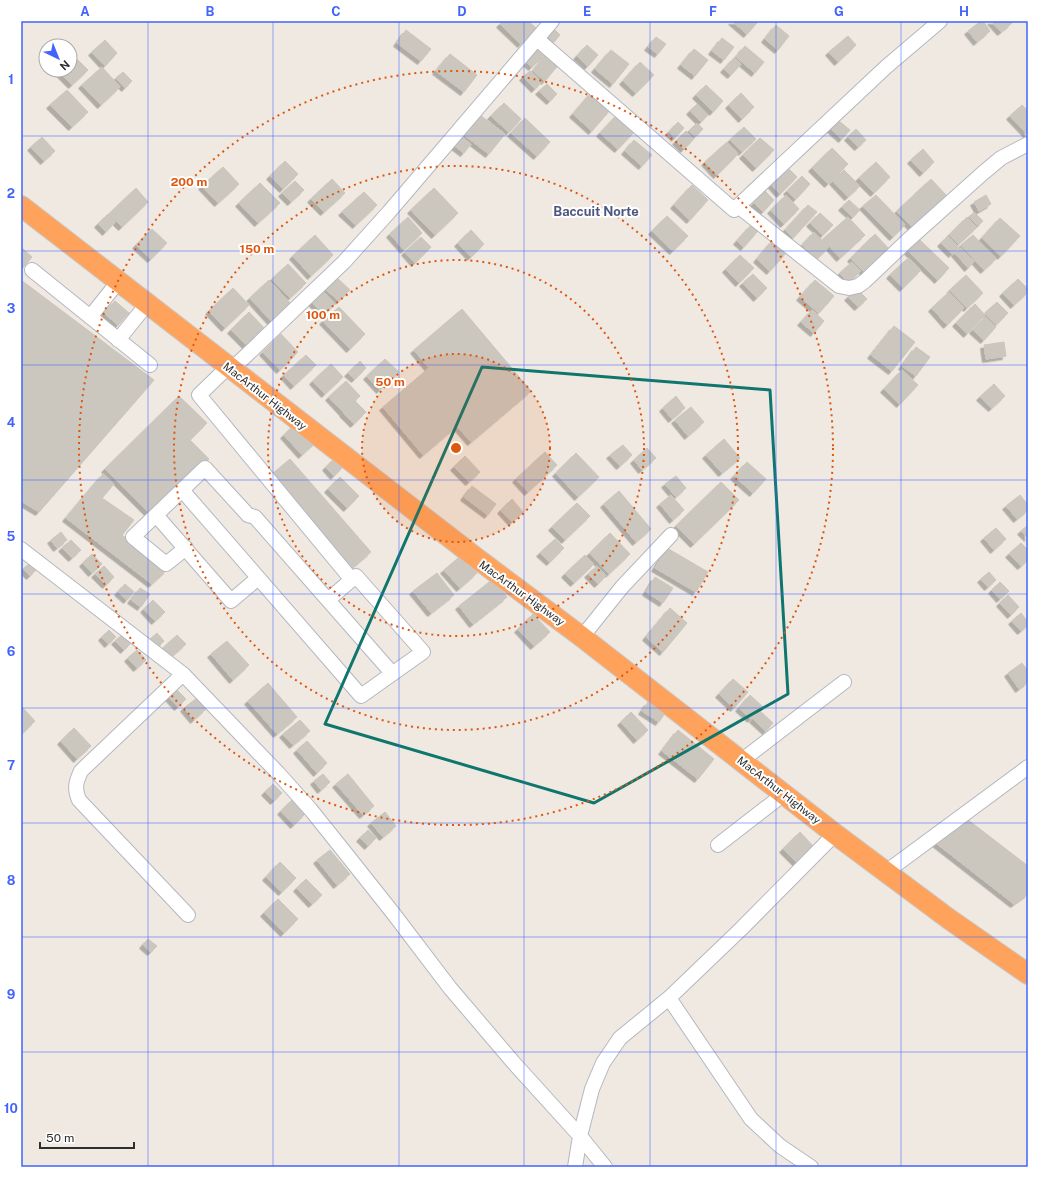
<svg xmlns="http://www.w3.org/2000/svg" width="1049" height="1188" font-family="'Public Sans',sans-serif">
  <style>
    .building { fill: #cbc7bf; stroke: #cbc5ba; filter: url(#shadow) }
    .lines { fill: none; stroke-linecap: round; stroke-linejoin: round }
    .minor-casing { stroke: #b4b7c1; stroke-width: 16 }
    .highway-casing { stroke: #c9c9c9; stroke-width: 22 }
    .minor { stroke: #fff; stroke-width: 14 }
    .highway { stroke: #ffa35c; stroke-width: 20 }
    .marked { fill: none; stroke: #0f766e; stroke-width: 3; stroke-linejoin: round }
    .grid { fill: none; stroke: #4264fb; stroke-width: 1; stroke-opacity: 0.55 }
    .ring { fill: none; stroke: #df570e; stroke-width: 2; stroke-dasharray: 2 4 }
    .labels { text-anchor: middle; stroke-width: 4; stroke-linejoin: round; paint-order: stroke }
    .street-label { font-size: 11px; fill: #2e2e2e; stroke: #fff }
    .quarter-label { font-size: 13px; font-weight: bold; fill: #4d5680; stroke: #fff }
    .centre { fill: #df570e; stroke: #fff; stroke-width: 2 }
    .ring-label { font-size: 12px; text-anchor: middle; font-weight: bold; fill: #df570e; stroke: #fff; stroke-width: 4; stroke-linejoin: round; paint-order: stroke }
    .neatline { fill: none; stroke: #4264fb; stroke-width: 1.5 }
    .grid-label { font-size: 13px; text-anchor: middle; font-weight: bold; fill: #4264fb }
  </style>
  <defs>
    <filter id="shadow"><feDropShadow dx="-3.5" dy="3.5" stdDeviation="0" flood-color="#0004"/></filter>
  </defs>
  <rect width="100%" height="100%" fill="#efe9e1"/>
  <path class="building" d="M503 21H528L536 28 521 44 500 24Z
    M732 21H755L757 23 747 34Z
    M981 21H983L990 31 977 42 968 31Z
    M991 21H1010L1012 23 1001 32Z
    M776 25 789 36 778 50 765 39Z
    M552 27 560 35 554 42 545 34Z
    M406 30 431 49 421 61 397 43Z
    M848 36 856 45 838 62 829 52Z
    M656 37 666 44 658 54 648 47Z
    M722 38 734 47 724 60 712 51Z
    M105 40 117 53 105 66 92 52Z
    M587 45 598 55 588 66 577 56Z
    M537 46 545 54 532 67 524 60Z
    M745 46 764 62 755 73 736 57Z
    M694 49 708 60 695 76 681 65Z
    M611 50 629 64 613 84 595 69Z
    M548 52 560 63 545 81 533 71Z
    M450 54 477 75 464 92 436 71Z
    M75 57 88 70 72 85 59 72 62 70H70V62Z
    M734 58 741 64 731 75 724 69Z
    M640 62 654 75 636 93 623 81Z
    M102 67 120 87 101 105 82 85Z
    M530 71 542 82 535 89 523 77Z
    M123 72 132 81 125 88 116 78Z
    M547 84 557 94 550 101 539 91Z
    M706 85 723 101 713 112 696 95Z
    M67 90 88 112 72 127 50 105Z
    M592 92 611 109 592 131 573 114Z
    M741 93 754 107 742 119 729 105Z
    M504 103 521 119 509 132 491 116Z
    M697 104 708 115 701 122 690 111Z
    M1022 105 1028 111V135L1010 116Z
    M619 113 637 129 618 149 600 133Z
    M480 115 505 134 489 154 464 135Z
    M525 118 550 142 537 156 511 133Z
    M839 121 850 130 842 139 831 129Z
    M678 122 684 128 675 138 669 132Z
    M697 123 703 129 695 137 689 131Z
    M744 127 756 139 742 152 730 140Z
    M856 129 866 140 858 147 848 137Z
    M686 131 694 139 684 149 676 141Z
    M459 135 471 144 464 153 452 144Z
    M42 137 55 151 44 161 31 147Z
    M760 138 774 150 756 168 743 155Z
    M634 140 652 155 642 166 625 151Z
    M727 142 738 154 717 175 705 162Z
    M832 148 848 164 828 184 812 168Z
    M923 149 934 162 923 173 911 160Z
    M285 161 298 174 283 189 270 176Z
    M876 162 890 177 874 193 859 178Z
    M223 167 239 184 218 203 202 186Z
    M787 167 797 177 780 194 770 183Z
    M844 170 860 186 848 197 833 181Z
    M802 176 810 184 796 199 787 191Z
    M332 179 345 193 324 212 311 199Z
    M931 179 948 197 914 229 897 211Z
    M295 181 304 190 291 202 282 193Z
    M260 183 280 203 258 223 239 203Z
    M692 185 708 200 690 220 674 205Z
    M136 188 148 202 122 227 109 214Z
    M434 188 458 213 435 235 411 210Z
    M765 191 774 200 763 212 754 203Z
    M364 192 377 205 356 225 342 212Z
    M786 195 799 209 784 224 771 210Z
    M876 195 905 225 893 237 863 206Z
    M986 195 991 204 979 211 974 202Z
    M849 200 860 210 853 217 842 207Z
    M808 205 817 212 793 238 785 230Z
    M974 212 983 221 978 226 969 217Z
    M820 213 833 225 823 235 810 223Z
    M108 214 115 222 106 232 98 224Z
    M667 216 688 236 673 251 652 231Z
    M408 217 422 233 404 250 390 234Z
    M848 217 865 235 840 258 823 239Z
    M967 217 977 227 959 244 949 235Z
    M1000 218 1020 236 1001 256 982 238Z
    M751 225 758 231 744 247 737 241Z
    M152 229 167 243 151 259 136 245Z
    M471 230 484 244 471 257 458 243Z
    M814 232 829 247 817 259 802 245Z
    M875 234 889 249 865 273 851 258Z
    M315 235 333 255 311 276 293 256Z
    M973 235 996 259 984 270 961 245Z
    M948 236 959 248 952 254 941 243Z
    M421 237 431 247 415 263 405 252Z
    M919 239 949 268 938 280 908 251Z
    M773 240 787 252 770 271 757 259Z
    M22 248 32 257 21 270V250Z
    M961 248 974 262 968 268 955 253Z
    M740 255 754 268 739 283 726 269Z
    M908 258 921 270 903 288 890 275Z
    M852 262 861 271 848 282 840 273Z
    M288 264 306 283 290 298 272 279Z
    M753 274 767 288 757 298 743 283Z
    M966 275 983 293 967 308 950 290Z
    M335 276 350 290 339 301 324 288Z
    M1018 279 1028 289V292L1014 305 1003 293Z
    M21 280 154 380 39 512 21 501Z
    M269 280 291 304 272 322 250 298Z
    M815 280 834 296 819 313 800 297Z
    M233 288 249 305 225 328 209 311Z
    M857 289 867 299 858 307 848 297Z
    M323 291 335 304 324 315 312 302Z
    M949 292 964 308 947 325 932 308Z
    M115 301 129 313 118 325 104 313Z
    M997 302 1008 313 996 325 985 313Z
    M975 304 985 315 967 334 956 323Z
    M339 307 365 334 350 349 323 321Z
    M462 309 531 391 471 442 457 426 423 455 383 407 429 368 414 350Z
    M812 310 824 321 814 333 801 322Z
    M249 312 267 331 249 348 231 330Z
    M985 317 996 327 984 340 973 330Z
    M894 326 915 342 892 371 871 355Z
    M281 334 298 352 280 370 263 352Z
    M1004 342 1006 356 986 359 984 345Z
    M916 347 930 357 916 376 902 366Z
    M306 355 316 365 294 386 284 375Z
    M385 359 399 372 380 390 367 376Z
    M360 361 366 368 355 379 348 373Z
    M331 364 343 377 325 394 313 381Z
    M902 370 918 385 900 404 884 389Z
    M346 381 360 396 343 412 329 397Z
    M994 384 1005 396 992 408 980 397Z
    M179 396 207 423 190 440 209 459 151 515 105 469Z
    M676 396 685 408 672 419 663 408Z
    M355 401 366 412 354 424 343 413Z
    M691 407 704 422 688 436 675 420Z
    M297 422 316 442 302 455 284 435Z
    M724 439 740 458 722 473 706 455Z
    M623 445 632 455 620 466 610 455Z
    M647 448 656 458 642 470 634 460Z
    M545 452 557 465 528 492 516 479Z
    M576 453 599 477 578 497 556 473Z
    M465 456 480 472 469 482 454 467Z
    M335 458 343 467 334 476 326 467Z
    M290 459 371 552 351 569 271 475Z
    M747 462 766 479 753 493 734 476Z
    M103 474 114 484 102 498 134 520 122 535 167 570 152 584 66 518Z
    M676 476 686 488 676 497 665 484Z
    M340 477 359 496 347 508 328 489Z
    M721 482 739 500 694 544 676 526Z
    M472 486 496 504 488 515 464 497Z
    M619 491 651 529 636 542 604 504Z
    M671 495 684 510 673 520 660 504Z
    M1020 495 1028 505V510L1017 519 1006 506Z
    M512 499 523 512 512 522 501 510Z
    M577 503 590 516 565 540 552 527Z
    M1028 525V538L1021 531Z
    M996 528 1006 539 994 550 984 538Z
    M61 532 67 540 57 548 51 540Z
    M610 533 630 554 609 574 590 553Z
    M555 539 564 548 550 562 540 553Z
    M71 540 81 550 72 558 62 548Z
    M1021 543 1028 550V560L1021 566 1009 554Z
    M667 548 708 572 696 592 655 568Z
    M92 554 102 564 92 573 83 563Z
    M462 555 477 573 460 588 444 570Z
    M585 555 594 564 574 583 565 574Z
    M30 563 36 570 30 576 23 569Z
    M104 566 114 577 106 585 95 574Z
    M597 566 606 576 598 584 588 574Z
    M989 572 996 580 988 587 981 579Z
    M437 573 454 595 431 613 413 591Z
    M655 577 673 588 663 603 646 592Z
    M493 579 507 597 473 624 459 606Z
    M1000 582 1009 591 1000 599 992 590Z
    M125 584 134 592 127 600 118 592Z
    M140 588 150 594 141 607 131 600Z
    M1008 595 1019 607 1011 615 1000 603Z
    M153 600 165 612 155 621 144 609Z
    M670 608 687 623 663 652 646 637Z
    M1021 613 1028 622V625L1021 631 1012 621Z
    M533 614 550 632 534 646 518 629Z
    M109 630 116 637 108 644 102 637Z
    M157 633 164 641 157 648 149 640Z
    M123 634 131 643 124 650 115 641Z
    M177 635 186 644 171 657 163 648Z
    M227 641 249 665 233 680 211 654Z
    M137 650 146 660 137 668 128 658Z
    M1022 663 1028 671V682L1019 689 1008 673Z
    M733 679 748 692 734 708 719 694Z
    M268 683 297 717 277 734 248 701Z
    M172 685 186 699 178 707 165 693Z
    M750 695 763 707 751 719 739 708Z
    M197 698 206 709 194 720 184 708Z
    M648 702 665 713 659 722 642 711Z
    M22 707 35 721 22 734 21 708Z
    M760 711 773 723 766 731 753 719Z
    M631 712 648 730 637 740 621 722Z
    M300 720 310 731 293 745 283 734Z
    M74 728 91 746 77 759 61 741Z
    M678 730 714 759 698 779 662 751Z
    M307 741 327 763 317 773 297 750Z
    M323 774 330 782 321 790 314 781Z
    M348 774 374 806 363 815 336 784Z
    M273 784 282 793 274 801 265 792Z
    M293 799 306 813 294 825 281 811Z
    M385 812 396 826 383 837 371 823Z
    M963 816 1028 866V894L1014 904 932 840Z
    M368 830 376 838 368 846 360 838Z
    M800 832 814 847 797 863 783 849Z
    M330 850 350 874 337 885 317 860Z
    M280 862 296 878 282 892 266 877Z
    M306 879 322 895 312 904 297 888Z
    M278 899 298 919 284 933 264 913Z
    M148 939 157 946 151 952 143 945Z"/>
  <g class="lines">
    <defs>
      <path id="minor" d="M537 39 734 210 738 206 839 286 849 288 858 286 865 281 907 241 983 173 1001 158 1028 144
        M738 206 886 67 940 21
        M32 270 150 365
        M90 317 118 282
        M118 340 147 304
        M228 367 199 395 352 580
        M231 370 344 262 389 212 552 21
        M182 490 361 696 423 652 356 576 328 600
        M156 515 231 601 258 578
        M186 548 166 564 133 537 205 468 248 515 255 517 392 673
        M21 549 183 674 278 773 311 810 343 850 393 913 450 988 513 1062 580 1136 605 1167
        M582 637 622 587 671 535
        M183 674 81 771C76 782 74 788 79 800L188 915
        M741 761 844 682
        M718 845 784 794
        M886 872 1028 767
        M669 998 751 1119 780 1146 811 1167
        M575 1167 580 1136 592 1089 603 1063 620 1038 669 998 741 929 835 834"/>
      <path id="highway" d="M21 206 475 557 582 637 835 834 949 919 1028 974"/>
    </defs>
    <use href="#minor" class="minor-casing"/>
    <use href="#highway" class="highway-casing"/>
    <use href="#minor" class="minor"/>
    <use href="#highway" class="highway"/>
  </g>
  <path class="marked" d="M482 367 770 390 788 694 594 803 325 724Z"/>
  <path class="grid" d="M148 21V1167M273 21V1167M399 21V1167M524 21V1167M650 21V1167M776 21V1167M901 21V1167M21 136H1028M21 251H1028M21 365H1028M21 480H1028M21 594H1028M21 708H1028M21 823H1028M21 937H1028M21 1052H1028"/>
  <circle cx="456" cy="448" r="94" fill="#df570e" fill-opacity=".12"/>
  <g class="ring">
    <circle cx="456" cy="448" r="94"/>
    <circle cx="456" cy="448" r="188"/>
    <circle cx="456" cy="448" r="282"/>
    <circle cx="456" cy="448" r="377"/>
  </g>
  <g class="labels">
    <g class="street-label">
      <text transform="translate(265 396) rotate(38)" y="4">MacArthur Highway</text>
      <text transform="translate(522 593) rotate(36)" y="4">MacArthur Highway</text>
      <text transform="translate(779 790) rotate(38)" y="4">MacArthur Highway</text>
    </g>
    <g class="quarter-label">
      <text x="596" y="216">Baccuit Norte</text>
    </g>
  </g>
  <circle cx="456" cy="448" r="6" class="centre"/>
  <g class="ring-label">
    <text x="189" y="186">200 m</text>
    <text x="257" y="253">150 m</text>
    <text x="323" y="319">100 m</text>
    <text x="390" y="386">50 m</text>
  </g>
  <rect width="1049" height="1188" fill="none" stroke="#ffffff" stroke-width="44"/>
  <g transform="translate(58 58) rotate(137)"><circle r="19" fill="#ffffff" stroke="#ababab"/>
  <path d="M0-3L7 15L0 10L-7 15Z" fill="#4264fb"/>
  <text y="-6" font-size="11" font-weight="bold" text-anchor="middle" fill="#2e2e2e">N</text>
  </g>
  <path d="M40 1142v6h94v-6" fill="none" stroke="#2e2e2e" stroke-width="2"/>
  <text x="46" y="1142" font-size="12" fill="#2e2e2e" stroke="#ffffff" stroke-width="3" paint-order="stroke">50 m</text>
  <rect x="22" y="22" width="1005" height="1144" class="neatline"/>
  <g class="grid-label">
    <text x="85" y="16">A</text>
    <text x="210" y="16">B</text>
    <text x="336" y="16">C</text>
    <text x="462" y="16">D</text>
    <text x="587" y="16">E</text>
    <text x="713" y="16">F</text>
    <text x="839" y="16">G</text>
    <text x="964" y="16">H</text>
    <text x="11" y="84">1</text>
    <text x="11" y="198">2</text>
    <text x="11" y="313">3</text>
    <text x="11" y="427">4</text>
    <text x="11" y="541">5</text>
    <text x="11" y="656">6</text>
    <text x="11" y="770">7</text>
    <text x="11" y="885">8</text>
    <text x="11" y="999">9</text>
    <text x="11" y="1113">10</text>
  </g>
</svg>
